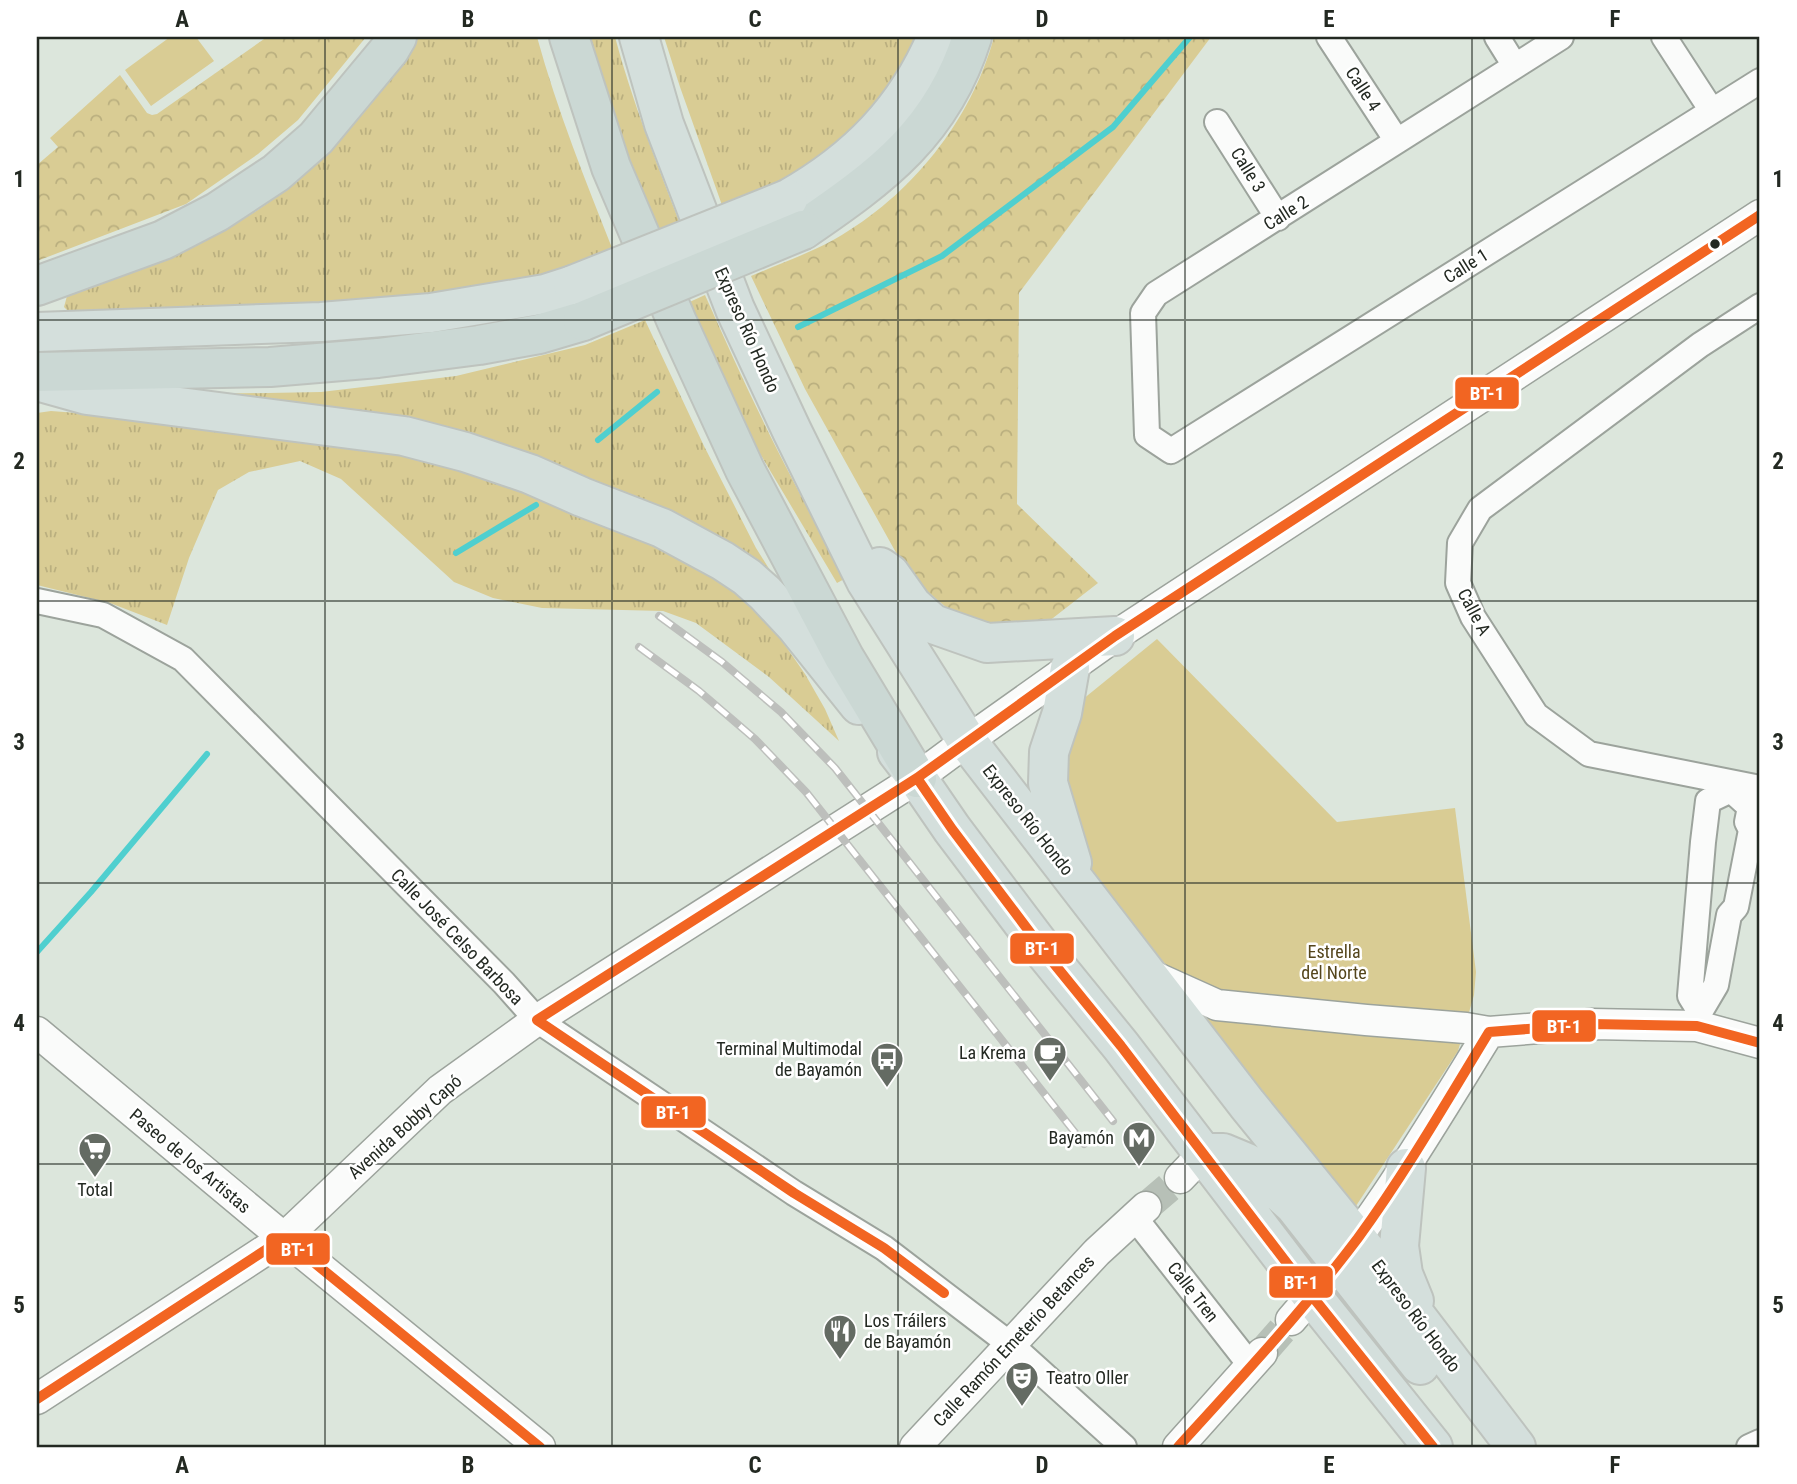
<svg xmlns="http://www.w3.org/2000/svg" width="1797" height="1484" font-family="'Roboto Condensed',sans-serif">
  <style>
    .grass { fill: url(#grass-tufts) }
    .forest { fill: url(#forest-crowns) }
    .park { fill: #d9cc94 }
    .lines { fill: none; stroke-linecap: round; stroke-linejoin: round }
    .stream { stroke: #4fcfcf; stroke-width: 6 }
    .tertiary-tunnel { stroke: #b7c0b7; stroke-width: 30; stroke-dasharray: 30 15; stroke-linecap: butt }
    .minor-casing { stroke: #9ca39c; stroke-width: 28 }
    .tertiary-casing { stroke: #9ca39c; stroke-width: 33 }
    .trunk-casing { stroke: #bec3be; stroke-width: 42 }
    .motorway-casing { stroke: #bec3be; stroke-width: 42 }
    .minor { stroke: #fafbfa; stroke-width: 24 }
    .tertiary { stroke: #fafbfa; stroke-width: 30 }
    .trunk { stroke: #d4dfdc; stroke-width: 38 }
    .motorway { stroke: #cbd8d4; stroke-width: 38 }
    .rail-casing { stroke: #bdbfbc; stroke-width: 8 }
    .rail { stroke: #fff; stroke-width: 5; stroke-dasharray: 16; stroke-linecap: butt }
    .trunk-bridge-casing { stroke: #bec3be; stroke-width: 42; stroke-linecap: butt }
    .motorway-bridge-casing { stroke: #bec3be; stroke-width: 42; stroke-linecap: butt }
    .trunk-bridge { stroke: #d4dfdc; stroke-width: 38 }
    .motorway-bridge { stroke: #cbd8d4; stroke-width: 38 }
    .bus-1-casing { stroke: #fff; stroke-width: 16 }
    .bus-1 { stroke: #f26522; stroke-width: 10 }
    .grid { fill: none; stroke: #232922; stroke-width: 2; stroke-opacity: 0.55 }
    .bus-dot { fill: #232922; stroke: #fff; stroke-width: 2.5 }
    .labels { text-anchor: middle; stroke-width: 5; stroke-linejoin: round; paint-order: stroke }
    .street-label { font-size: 18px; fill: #232922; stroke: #fff }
    .park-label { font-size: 18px; fill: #54451b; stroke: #fff }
    .poi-label { font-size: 18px; fill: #232922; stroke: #fff; text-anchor: end }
    .line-badge { stroke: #fff; stroke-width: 2.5 }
    .badge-label { font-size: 19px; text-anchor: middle; font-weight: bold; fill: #fff }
    .neatline { fill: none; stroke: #232922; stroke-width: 2.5 }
    .grid-label { font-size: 23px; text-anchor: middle; font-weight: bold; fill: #232922 }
  </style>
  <defs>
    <pattern id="grass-tufts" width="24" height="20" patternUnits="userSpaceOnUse" patternTransform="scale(1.75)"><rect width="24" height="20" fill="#d9cc94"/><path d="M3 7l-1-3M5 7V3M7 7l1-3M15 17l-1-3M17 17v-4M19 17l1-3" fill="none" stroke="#baaf7f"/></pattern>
    <pattern id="forest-crowns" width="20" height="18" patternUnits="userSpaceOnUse" patternTransform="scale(1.75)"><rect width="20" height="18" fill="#d9cc94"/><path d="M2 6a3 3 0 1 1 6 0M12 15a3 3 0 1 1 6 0" fill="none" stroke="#baaf7f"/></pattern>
  </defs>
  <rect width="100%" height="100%" fill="#dce6dc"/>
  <path class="grass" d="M417 37H537C557 110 586 182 614 253L557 277 467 296 72 315 64 307 67 296 78 290C110 279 144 270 174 256 207 240 242 222 272 200 329 157 381 100 417 37Z
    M582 37H615C632 101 657 164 681 226L656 236Z
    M664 37H918L911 55 855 134 796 176 723 208 680 87Z
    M705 295C748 392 792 487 848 577L837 583 740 420 683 305Z
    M645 320 704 446 756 548 793 607 672 524 204 394 321 392 456 376 585 345Z
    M51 411 168 420 441 460 582 511 695 564 746 599 778 635 805 674 825 709 839 741 769 677 696 623 663 611 542 608 493 598 454 582 341 479 300 461 249 472 218 490 189 558 167 625 110 603 37 585V413Z"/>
  <path class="forest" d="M267 37H366L298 120 258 154 186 204 37 261V165L58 147 50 138 120 75 147 113 152 115 157 114Z
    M994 37H1211L1019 293 1017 504 1098 583 1044 625 999 630 947 608 909 576 805 389 751 276C779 264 808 254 835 239 911 196 971 121 994 37Z"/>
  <path class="park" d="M170 37H196L214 61 151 106 125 70Z
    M1157 639 1337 822 1455 808 1476 972 1474 995 1458 1051 1352 1212 1132 934 1078 852 1059 769 1077 704Z"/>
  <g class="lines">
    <path class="stream" d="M798 327 942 256 1113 127 1190 37
      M598 440 657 392
      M456 553 536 505
      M37 952 91 892 207 754"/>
    <path class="tertiary-tunnel" d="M1146 1207 1180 1178
      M1262 1353 1291 1320"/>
    <defs>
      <path id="minor" d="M1329 37 1397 141
        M1497 37 1515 66
        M1561 37 1156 294 1143 313 1147 435 1171 451 1760 81
        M1664 37 1712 111
        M1217 122 1278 218
        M1760 306 1700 345 1480 509 1460 543 1458 583 1473 617 1536 715 1589 754 1760 788
        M37 601 103 615 183 659 504 983 537 1020 794 1193 884 1248 1011 1345 1124 1447
        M1700 1012 1690 996 1703 842 1708 801 1731 790
        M1697 1026 1700 1012 1716 985 1729 915 1736 907 1751 830 1747 822 1750 807 1731 790
        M1135 1218 1251 1366
        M1749 1447 1760 1442"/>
      <path id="tertiary" d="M1146 973 1217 1005 1366 1020 1466 1028 1489 1032 1592 1024 1697 1026 1760 1043
        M37 1032 284 1238 540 1447
        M1180 1178 1204 1153
        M1291 1320C1369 1232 1428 1131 1489 1032
        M37 1399 284 1238 440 1090 537 1020 917 778 967 741 1115 636 1760 215
        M915 1447 1097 1252 1146 1207
        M1178 1447 1262 1353"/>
      <path id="trunk" d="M639 37 664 124 735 309 792 431 866 581 967 741 1247 1104 1357 1239 1516 1447
        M788 199C857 160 906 110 937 37
        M37 332 321 322 431 313 545 294 573 285
        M37 381 87 395 404 436 465 452 530 474 582 497 662 528 723 561 747 577 765 593 795 625 859 705
        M880 567 890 574 912 605 933 624 987 643 1115 636
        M1070 668 1062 713 1049 752 1048 783 1072 863
        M897 752 917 778 952 829 1047 955 1121 1046 1312 1296 1433 1447
        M1204 1153H1223L1247 1163 1294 1205 1420 1365
        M1406 1168 1399 1246 1403 1274 1414 1301"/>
      <path id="motorway" d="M569 37 611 167 677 322 745 470 844 657 917 778
        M803 230C882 176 942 132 972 37
        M37 286 163 240 217 212 276 173 316 138 390 49 397 37
        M37 372 270 367 378 358 479 345 539 334 583 321"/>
    </defs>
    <use href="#minor" class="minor-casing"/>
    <use href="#tertiary" class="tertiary-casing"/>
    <use href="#trunk" class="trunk-casing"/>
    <use href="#motorway" class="motorway-casing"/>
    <use href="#minor" class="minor"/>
    <use href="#tertiary" class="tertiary"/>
    <use href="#trunk" class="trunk"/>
    <use href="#motorway" class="motorway"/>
    <defs>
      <path id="rail" d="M659 616 722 662 781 712 835 768 1113 1121
        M639 647 699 691 755 739 806 792 1084 1144"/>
    </defs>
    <use href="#rail" class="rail-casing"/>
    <use href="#rail" class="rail"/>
    <defs>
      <path id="trunk-bridge" d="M573 285 788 199"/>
      <path id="motorway-bridge" d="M583 321 803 230"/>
    </defs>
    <use href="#trunk-bridge" class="trunk-bridge-casing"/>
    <use href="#motorway-bridge" class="motorway-bridge-casing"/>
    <use href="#trunk-bridge" class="trunk-bridge"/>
    <use href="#motorway-bridge" class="motorway-bridge"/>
    <defs>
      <path id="bus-1" d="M917 778 952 829 1047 955 1121 1046 1312 1296 1433 1447
        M944 1293 884 1248 794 1193 537 1020 917 778 1115 636 1760 215
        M37 1399 284 1238 540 1447
        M1178 1447C1240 1379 1303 1311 1358 1238 1406 1172 1447 1101 1489 1032L1592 1024 1697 1026 1760 1043"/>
    </defs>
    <use href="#bus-1" class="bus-1-casing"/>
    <use href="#bus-1" class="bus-1"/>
  </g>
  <path class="grid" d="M325 37V1447M612 37V1447M898 37V1447M1185 37V1447M1472 37V1447M37 320H1760M37 601H1760M37 883H1760M37 1164H1760"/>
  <defs>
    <symbol id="cafe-pin" viewBox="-11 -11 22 30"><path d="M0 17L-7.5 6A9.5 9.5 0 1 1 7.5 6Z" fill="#646b63" stroke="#fff"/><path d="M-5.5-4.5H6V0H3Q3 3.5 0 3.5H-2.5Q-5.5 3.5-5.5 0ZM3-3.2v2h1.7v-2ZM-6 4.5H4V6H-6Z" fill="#fff"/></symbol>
    <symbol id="bus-pin" viewBox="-11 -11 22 30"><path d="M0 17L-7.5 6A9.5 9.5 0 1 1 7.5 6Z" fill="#646b63" stroke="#fff"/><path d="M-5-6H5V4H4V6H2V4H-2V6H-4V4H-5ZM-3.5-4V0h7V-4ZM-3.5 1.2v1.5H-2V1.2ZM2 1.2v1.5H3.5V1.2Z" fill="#fff"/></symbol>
    <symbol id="metro-pin" viewBox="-11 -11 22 30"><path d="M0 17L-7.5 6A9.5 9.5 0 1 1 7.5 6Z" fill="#646b63" stroke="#fff"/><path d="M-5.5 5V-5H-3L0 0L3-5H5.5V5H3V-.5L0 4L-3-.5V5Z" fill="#fff"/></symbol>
    <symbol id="supermarket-pin" viewBox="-11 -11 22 30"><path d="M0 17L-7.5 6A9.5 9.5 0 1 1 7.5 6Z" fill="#646b63" stroke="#fff"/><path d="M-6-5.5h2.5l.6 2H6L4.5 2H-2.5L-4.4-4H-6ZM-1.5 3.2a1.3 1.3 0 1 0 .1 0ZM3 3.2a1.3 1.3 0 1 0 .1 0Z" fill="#fff"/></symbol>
    <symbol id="restaurant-pin" viewBox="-11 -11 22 30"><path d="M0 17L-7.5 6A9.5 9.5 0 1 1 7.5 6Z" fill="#646b63" stroke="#fff"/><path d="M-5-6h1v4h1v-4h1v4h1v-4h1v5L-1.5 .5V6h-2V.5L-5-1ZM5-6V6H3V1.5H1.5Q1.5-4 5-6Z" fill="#fff"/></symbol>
    <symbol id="theatre-pin" viewBox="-11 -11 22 30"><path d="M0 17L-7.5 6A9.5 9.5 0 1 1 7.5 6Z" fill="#646b63" stroke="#fff"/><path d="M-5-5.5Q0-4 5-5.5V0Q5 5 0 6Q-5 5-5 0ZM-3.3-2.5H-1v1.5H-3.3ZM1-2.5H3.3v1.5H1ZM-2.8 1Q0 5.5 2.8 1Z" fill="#fff"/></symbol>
  </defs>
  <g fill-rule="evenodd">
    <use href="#cafe-pin" x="1031" y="1034" width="38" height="52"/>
    <use href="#bus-pin" x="868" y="1040" width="38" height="52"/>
    <use href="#metro-pin" x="1120" y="1119" width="38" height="52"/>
    <use href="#supermarket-pin" x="76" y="1130" width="38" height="52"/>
    <use href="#restaurant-pin" x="821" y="1312" width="38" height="52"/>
    <use href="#theatre-pin" x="1003" y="1359" width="38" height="52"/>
  </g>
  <circle class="bus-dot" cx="1715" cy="244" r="6"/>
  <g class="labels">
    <g class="street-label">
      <text transform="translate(1363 89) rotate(57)" y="6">Calle 4</text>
      <text transform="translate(1248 170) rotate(58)" y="6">Calle 3</text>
      <text transform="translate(1286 213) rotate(-32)" y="6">Calle 2</text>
      <text transform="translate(1466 266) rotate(-32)" y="6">Calle 1</text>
      <text transform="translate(747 330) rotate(66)" y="6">Expreso Río Hondo</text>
      <text transform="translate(1474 612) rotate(62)" y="6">Calle A</text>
      <text transform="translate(1028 820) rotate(52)" y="6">Expreso Río Hondo</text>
      <text transform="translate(457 937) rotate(46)" y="6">Calle José Celso Barbosa</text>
      <text transform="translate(405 1127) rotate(-42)" y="6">Avenida Bobby Capó</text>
      <text transform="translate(190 1161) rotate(40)" y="6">Paseo de los Artistas</text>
      <text transform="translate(1193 1292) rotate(52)" y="6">Calle Tren</text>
      <text transform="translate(1416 1316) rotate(53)" y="6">Expreso Río Hondo</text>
      <text transform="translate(1014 1341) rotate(-47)" y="6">Calle Ramón Emeterio Betances</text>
    </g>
    <g class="park-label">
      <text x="1334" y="958">Estrella<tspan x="1334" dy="21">del Norte</tspan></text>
    </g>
    <g class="poi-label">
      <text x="862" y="1055">Terminal Multimodal<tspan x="862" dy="21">de Bayamón</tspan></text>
      <text x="1026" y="1059">La Krema</text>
      <text x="1114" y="1144">Bayamón</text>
      <text x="95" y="1196" text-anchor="middle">Total</text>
      <text x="864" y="1327" text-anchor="start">Los Tráilers<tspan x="864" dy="21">de Bayamón</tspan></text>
      <text x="1046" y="1384" text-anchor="start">Teatro Oller</text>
    </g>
  </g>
  <g class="line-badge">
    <rect x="1454" y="376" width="66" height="34" rx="7" fill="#f26522"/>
    <rect x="1009" y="932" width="66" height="33" rx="7" fill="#f26522"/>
    <rect x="1531" y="1009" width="66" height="34" rx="7" fill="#f26522"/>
    <rect x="640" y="1095" width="67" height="34" rx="7" fill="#f26522"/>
    <rect x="265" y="1232" width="66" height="34" rx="7" fill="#f26522"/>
    <rect x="1268" y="1265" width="66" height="34" rx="7" fill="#f26522"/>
  </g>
  <g class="badge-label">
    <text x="1487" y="400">BT-1</text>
    <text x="1042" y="955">BT-1</text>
    <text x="1564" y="1033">BT-1</text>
    <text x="673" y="1119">BT-1</text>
    <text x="298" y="1256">BT-1</text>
    <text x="1301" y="1289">BT-1</text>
  </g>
  <rect width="1797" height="1484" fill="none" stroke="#ffffff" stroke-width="77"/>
  <rect x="38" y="38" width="1720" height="1408" class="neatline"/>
  <g class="grid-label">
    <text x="182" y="27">A</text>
    <text x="468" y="27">B</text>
    <text x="755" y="27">C</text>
    <text x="1042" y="27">D</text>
    <text x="1329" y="27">E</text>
    <text x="1615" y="27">F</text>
    <text x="19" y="187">1</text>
    <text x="1778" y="187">1</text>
    <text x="19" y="469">2</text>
    <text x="1778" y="469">2</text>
    <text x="19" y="750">3</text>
    <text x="1778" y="750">3</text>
    <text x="19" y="1031">4</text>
    <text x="1778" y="1031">4</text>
    <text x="19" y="1313">5</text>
    <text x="1778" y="1313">5</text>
    <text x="182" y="1473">A</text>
    <text x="468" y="1473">B</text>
    <text x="755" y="1473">C</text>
    <text x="1042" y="1473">D</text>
    <text x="1329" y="1473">E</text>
    <text x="1615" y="1473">F</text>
  </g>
</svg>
